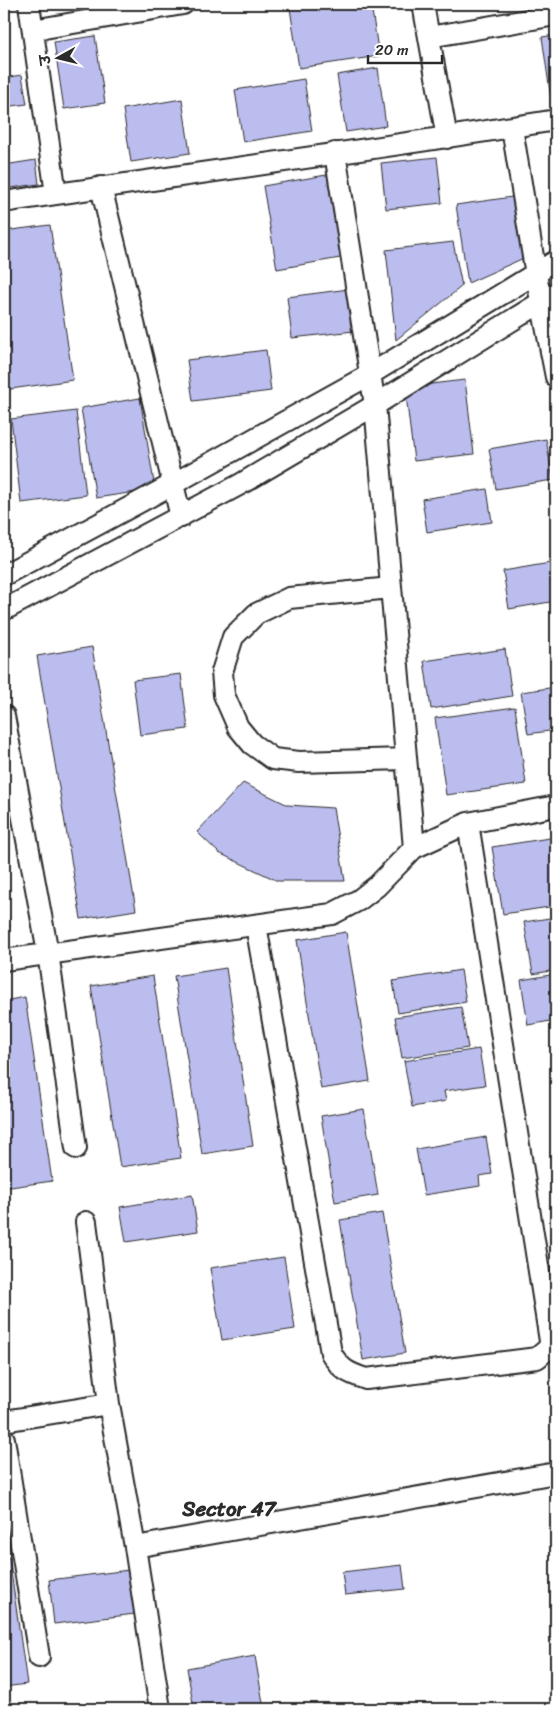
<svg xmlns="http://www.w3.org/2000/svg" width="560" height="1713" font-family="Sriracha,'Playpen Sans Deva',sans-serif">
  <style>
    .building { fill: #bbbdef; stroke: #2b2b2b }
    .lines { fill: none; stroke-linecap: round; stroke-linejoin: round }
    .street-casing { stroke: #2b2b2b; stroke-width: 24 }
    .street { stroke: #fff; stroke-width: 20 }
    .labels { text-anchor: middle; stroke-width: 4.5; stroke-linejoin: round; paint-order: stroke }
    .district-label { font-size: 21px; font-weight: bold; fill: #2b2b2b; stroke: #fff }
  </style>
  <rect width="100%" height="100%" fill="#fff"/>
  <filter id="ink" filterUnits="userSpaceOnUse"><feTurbulence type="fractalNoise" baseFrequency=".02" numOctaves="2"/><feDisplacementMap in="SourceGraphic" scale="10" xChannelSelector="R" yChannelSelector="G"/><feConvolveMatrix kernelMatrix="1 2 1 2 8 2 1 2 1" color-interpolation-filters="sRGB"/></filter>
  <g filter="url(#ink)">
    <path class="building" d="M316 4H371L379 56 299 68 290 8Z
      M556 35V99H551L542 37Z
      M95 36 105 103 64 109 54 42Z
      M378 68 386 126 346 132 337 75Z
      M22 75 27 104 4 107V78Z
      M304 79 312 131 243 142 235 90Z
      M182 99 190 153 131 162 123 109Z
      M437 157 442 203 386 209 381 163Z
      M36 160 39 184 4 189V165Z
      M332 174 346 257 277 269 263 186Z
      M556 185V216L551 186Z
      M519 196 526 257 468 283 456 205Z
      M50 225 73 380 4 390V231Z
      M453 242 462 286 396 340 386 250Z
      M349 289 354 331 292 338 287 297Z
      M266 350 271 391 193 401 187 360Z
      M465 380 474 454 414 461 405 387Z
      M140 398 155 489 96 498 81 408Z
      M76 411 86 495 21 503 11 419Z
      M546 439 553 480 496 489 489 449Z
      M487 489 492 522 427 532 422 499Z
      M556 562V601L509 609 503 571Z
      M92 647 136 910 81 919 37 656Z
      M505 649 512 696 431 709 424 661Z
      M181 674 188 729 140 735 133 680Z
      M556 687V730L528 734 521 692Z
      M515 707 526 784 446 795 435 718Z
      M243 783 288 805 333 808 345 881H278L219 853 197 832Z
      M556 837V906L503 914 492 847Z
      M4 891 10 927 4 928Z
      M556 917V970L533 974 524 922Z
      M346 932 370 1081 321 1089 297 940Z
      M226 968 253 1146 202 1154 174 976Z
      M461 970 466 1002 398 1013 393 981Z
      M556 974V1020L528 1025 521 980Z
      M153 976 181 1158 120 1167 91 986Z
      M25 997 52 1181 4 1188V1001Z
      M461 1007 468 1048 402 1058 395 1017Z
      M479 1049 485 1085 444 1091 446 1101 412 1107 404 1061Z
      M364 1109 378 1195 335 1202 321 1116Z
      M486 1137 492 1174 479 1176 480 1186 424 1195 416 1149Z
      M192 1195 198 1231 126 1242 120 1207Z
      M382 1213 405 1353 363 1360 340 1220Z
      M284 1257 295 1329 222 1340 210 1268Z
      M9 1557 27 1684 4 1687V1558Z
      M402 1565 405 1589 345 1595 342 1572Z
      M129 1570 135 1614 54 1624 49 1580Z
      M255 1656 264 1709H213V1706L194 1709 187 1668Z"/>
    <g class="lines">
      <defs>
        <path id="street" d="M29 4 56 194
          M423 4 447 138
          M33 30 183 4
          M429 37 556 15
          M512 128 536 275 556 377
          M335 153 375 405 414 848
          M101 187 181 517
          M4 202C188 174 372 150 556 120
          M4 575 173 484 369 375 556 261
          M391 588 289 598 256 614 233 637 222 672 224 695 238 727 252 744 273 759 299 762 405 759
          M4 610 239 485 375 405 556 293
          M4 716 48 953 76 1148
          M256 925 331 1353C341 1370 348 1373 366 1379L537 1358 549 1348 550 1341 468 823
          M4 960 332 914 359 900 377 886 414 848 468 823 556 806
          M86 1222 109 1404 135 1547 160 1709
          M4 1421 109 1404
          M4 1439 39 1657
          M135 1547 556 1473"/>
      </defs>
      <use href="#street" class="street-casing"/>
      <use href="#street" class="street"/>
    </g>
  </g>
  <g class="labels">
    <g class="district-label">
      <text x="229" y="1516">Sector 47</text>
    </g>
  </g>
  <rect width="560" height="1713" fill="none" stroke="#fff" stroke-width="20"/>
  <rect x="10" y="10" width="540" height="1693" fill="none" stroke="#2b2b2b" stroke-width="2" filter="url(#ink)"/>
  <g transform="translate(58 58) rotate(262)" stroke="#ffffff" stroke-width="4" paint-order="stroke">
  <path d="M0-4L9 19L0 12L-9 19Z" fill="#2b2b2b"/>
  <text y="-8" font-size="14" font-weight="bold" text-anchor="middle" fill="#2b2b2b">उ</text>
  </g>
  <path d="M368 55v8h74v-8" fill="none" stroke="#2b2b2b" stroke-width="2.5"/>
  <text x="375" y="55" font-size="15" fill="#2b2b2b" stroke="#ffffff" stroke-width="4" paint-order="stroke">20 m</text>
</svg>
